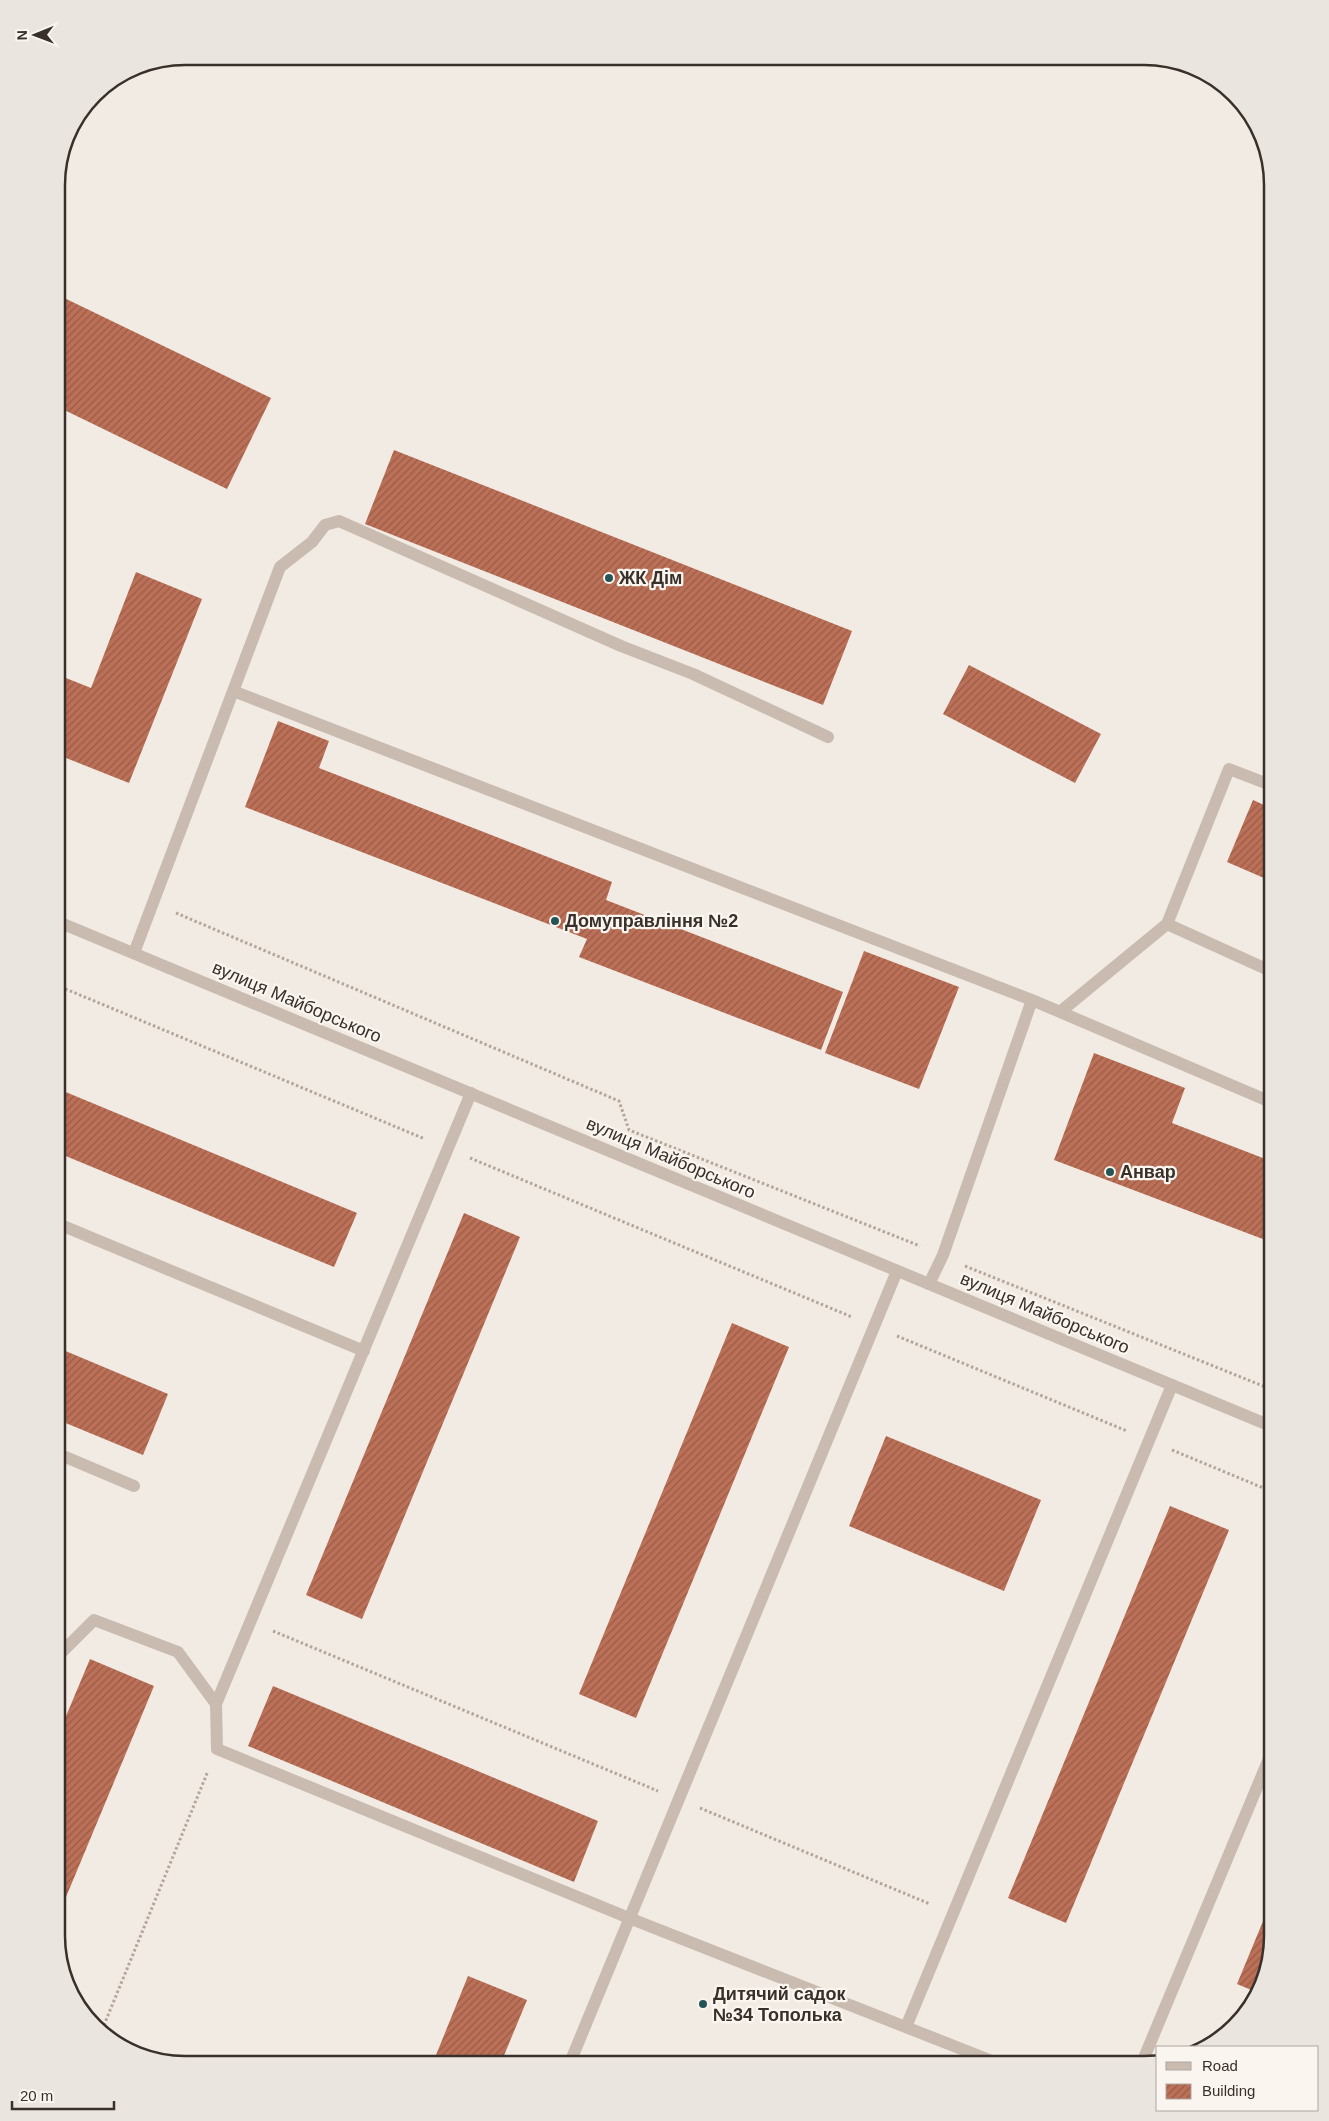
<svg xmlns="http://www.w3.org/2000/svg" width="1329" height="2121" font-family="Helvetica,sans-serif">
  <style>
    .building { fill: url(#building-hatch) }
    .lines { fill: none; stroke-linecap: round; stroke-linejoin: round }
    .path { stroke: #b5a599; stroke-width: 3; stroke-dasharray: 2.5 2.5; stroke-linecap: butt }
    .service { stroke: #c9bbaf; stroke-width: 12 }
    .minor { stroke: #c9bbaf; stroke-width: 12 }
    .tertiary { stroke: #c9bbaf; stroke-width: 12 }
    .poi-dot { fill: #255457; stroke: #faf5ef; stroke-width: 2 }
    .labels { text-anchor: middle; stroke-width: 4.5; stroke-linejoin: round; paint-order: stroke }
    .poi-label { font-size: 18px; font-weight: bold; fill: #39302c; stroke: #faf5ef; text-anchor: start }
    .street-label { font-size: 18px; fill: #39302c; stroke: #faf5ef }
    .rim { fill: none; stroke: #39302c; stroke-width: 2.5 }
  </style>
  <defs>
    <pattern id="building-hatch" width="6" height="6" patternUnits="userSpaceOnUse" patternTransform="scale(1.25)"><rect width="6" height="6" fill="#bb7057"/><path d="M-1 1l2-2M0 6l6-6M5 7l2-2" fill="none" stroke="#995c48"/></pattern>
  </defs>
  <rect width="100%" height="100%" fill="#f2ebe3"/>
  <path class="building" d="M56 294 271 398 227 489 56 406Z
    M394 450 852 631 823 705 365 524Z
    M136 572 202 599 129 783 56 754V674L91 688Z
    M969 665 1101 734 1075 783 943 714Z
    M278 721 329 741 319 768 612 882 606 900 843 992 821 1050 579 957 587 939 245 807Z
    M1253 800 1273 809V882L1227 862Z
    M864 951 959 987 919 1089 825 1053Z
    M1094 1053 1185 1088 1172 1123 1273 1162V1243L1054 1160Z
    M56 1088 357 1213 334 1267 56 1152Z
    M464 1213 520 1237 362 1619 306 1595Z
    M732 1323 789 1347 636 1718 579 1694Z
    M56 1347 168 1394 143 1455 56 1419Z
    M886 1436 1041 1500 1004 1591 849 1526Z
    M1170 1506 1229 1530 1066 1923 1008 1898Z
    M90 1659 154 1686 56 1921V1740Z
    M273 1686 598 1821 574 1882 248 1746Z
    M1273 1897V1936L1256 1992 1237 1984Z
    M468 1976 527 2000 500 2065H432Z"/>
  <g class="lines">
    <path class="path" d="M56 893 65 897
      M176 913 619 1101 629 1130 920 1246
      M56 985 425 1139
      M470 1158 852 1317
      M965 1266 1273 1390
      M897 1336 1127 1431
      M1172 1450 1273 1492
      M273 1631 658 1791
      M700 1808 930 1904
      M102 2030 208 1771"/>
    <path class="service" d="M233 691 1032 1000 943 1255 929 1284
      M134 953 280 567 312 542 325 525 339 521 621 646 693 674 828 737
      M1273 972 1167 924 1229 769 1273 786
      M1032 1000 1273 1103
      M1060 1012 1167 924
      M471 1093 216 1704 217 1749 629 1918 1002 2065
      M56 1223 364 1351
      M56 1453 134 1486
      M56 1658 94 1620 178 1652 216 1704
      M906 2027 1172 1385
      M1141 2065 1273 1749"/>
    <path class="minor" d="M569 2065 897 1271"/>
    <path class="tertiary" d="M56 921 1273 1427"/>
  </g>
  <g class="poi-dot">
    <circle cx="609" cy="578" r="5"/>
    <circle cx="555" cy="921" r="5"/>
    <circle cx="1110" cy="1172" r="5"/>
    <circle cx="703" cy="2004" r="5"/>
  </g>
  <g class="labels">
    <g class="poi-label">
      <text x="619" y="584">ЖК Дім</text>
      <text x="565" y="927">Домуправління №2</text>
      <text x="1120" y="1178">Анвар</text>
      <text x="713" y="2000">Дитячий садок<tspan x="713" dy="21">№34 Тополька</tspan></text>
    </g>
    <g class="street-label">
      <text transform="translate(297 1002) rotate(23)" y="6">вулиця Майборського</text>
      <text transform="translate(671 1158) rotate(23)" y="6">вулиця Майборського</text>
      <text transform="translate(1045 1313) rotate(23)" y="6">вулиця Майборського</text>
    </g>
  </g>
  <path d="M0 0H1329V2121H0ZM185 65H1144A120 120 0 0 1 1264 185V1936A120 120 0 0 1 1144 2056H185A120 120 0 0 1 65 1936V185A120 120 0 0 1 185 65Z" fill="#ebe5df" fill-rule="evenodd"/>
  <path class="rim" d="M185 65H1144A120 120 0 0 1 1264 185V1936A120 120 0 0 1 1144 2056H185A120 120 0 0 1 65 1936V185A120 120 0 0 1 185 65Z"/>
  <rect x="1156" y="2046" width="162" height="65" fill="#faf5ef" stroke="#ada6a1"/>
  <rect x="1166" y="2062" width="25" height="8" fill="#c9bbaf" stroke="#ada6a1"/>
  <text x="1202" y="2071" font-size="15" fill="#39302c">Road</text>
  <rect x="1166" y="2084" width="25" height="15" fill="url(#building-hatch)" stroke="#ada6a1"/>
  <text x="1202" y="2096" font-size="15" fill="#39302c">Building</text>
  <g transform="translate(35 35) rotate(269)" stroke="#faf5ef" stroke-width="4" paint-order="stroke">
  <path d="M0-4L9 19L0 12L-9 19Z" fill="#39302c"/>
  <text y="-8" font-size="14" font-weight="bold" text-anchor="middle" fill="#39302c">N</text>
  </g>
  <path d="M12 2101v8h102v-8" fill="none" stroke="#39302c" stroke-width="2.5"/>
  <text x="20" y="2101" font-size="15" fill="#39302c" stroke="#faf5ef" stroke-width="4" paint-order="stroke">20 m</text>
</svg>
